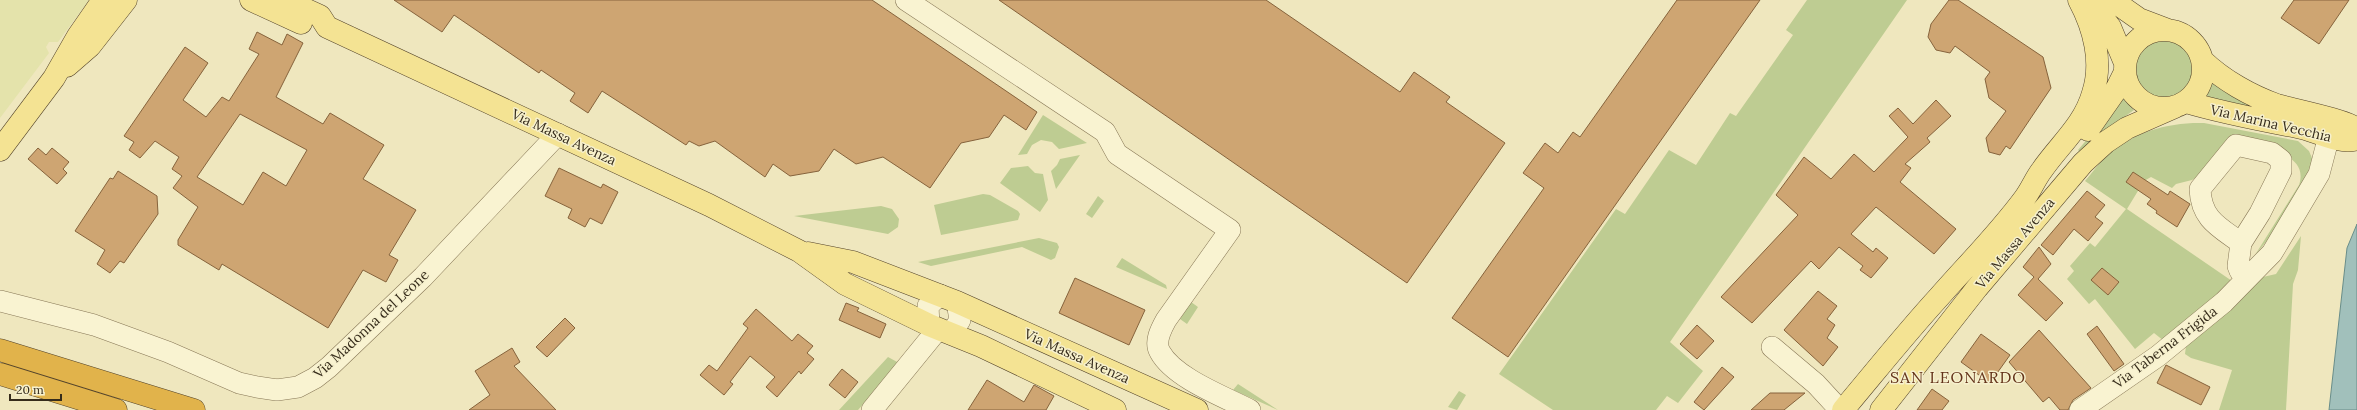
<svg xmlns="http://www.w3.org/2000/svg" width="2357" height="410" font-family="Lora,serif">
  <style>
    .farmland { fill: #e4e3ab }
    .green { fill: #becc92 }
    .water { fill: #a1c0bb; stroke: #698d89 }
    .building { fill: #cea572; stroke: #86633c; fill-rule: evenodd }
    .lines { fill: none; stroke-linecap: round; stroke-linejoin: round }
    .minor-casing { stroke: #877756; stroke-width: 22 }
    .major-casing { stroke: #54442b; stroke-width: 23 }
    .highway-casing { stroke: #54442b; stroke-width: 23 }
    .minor { stroke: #f9f3d1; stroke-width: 21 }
    .major { stroke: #f4e393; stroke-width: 22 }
    .highway { stroke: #e1b34b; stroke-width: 22 }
    .labels { text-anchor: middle; stroke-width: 3; stroke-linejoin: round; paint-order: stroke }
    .street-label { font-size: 14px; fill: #362c1b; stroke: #f6f0cd }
    .quarter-label { font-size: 16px; letter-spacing: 1px; fill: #63331a; stroke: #f6f0cd }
  </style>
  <rect width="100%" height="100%" fill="#efe7be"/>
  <path class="farmland" d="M0 0H89L58 42H49L46 47 49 53 0 118Z"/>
  <path class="green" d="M1807 0H1907L1670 342 1703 371 1678 403 1667 396 1656 410H1553L1499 374 1616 209 1625 214 1669 150 1696 165 1730 113 1736 116 1793 35 1786 30Z
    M2134 69a30 30 0 1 1 60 0a30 30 0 1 1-60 0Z
    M2212 78 2273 111 2203 98 2210 86Z
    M2120 93 2134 110 2113 125 2082 154 2078 150 2100 124Z
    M1043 115 1087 143 1059 149 1052 142 1041 140 1032 145 1027 154 1018 155Z
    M2204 123 2298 141 2309 151 2312 158V168L2290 213 2255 255 2299 185C2309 156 2270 149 2250 143L2192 180 2176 184 2172 188 2151 177 2144 181 2127 209 2232 281 2164 341 2154 333 2135 349 2095 299 2089 304 2067 279 2074 271 2070 266 2090 243 2095 247 2126 209 2085 181C2092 173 2099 163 2107 155 2133 132 2169 122 2204 123Z
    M1080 155 1056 189 1051 171 1057 165 1060 159Z
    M1028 166 1035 173 1043 174 1048 200 1040 212 1000 183 1011 168Z
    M983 194 990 195 1018 211 1020 214 1018 220 941 235 934 205Z
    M1098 196 1104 201 1092 218 1086 214Z
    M881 206 892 209 899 219 898 227 888 234 794 216Z
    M2301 236 2298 270 2293 284 2286 410H2219L2232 370 2191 358 2185 354 2186 346 2255 283 2263 277 2276 274Z
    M1039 238 1057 243 1059 247 1055 258 1051 260 1022 247 931 266 918 262Z
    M1122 258 1166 285 1167 289 1116 267Z
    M1191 302 1198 307 1187 324 1180 319Z
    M888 357 899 363 858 410H839Z
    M1238 384 1278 410 1233 390Z
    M1459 391 1466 395 1457 410 1448 407Z"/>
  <path class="water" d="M2357 224V410H2329L2347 248Z"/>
  <path class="building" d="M394 0H872L1037 112 1026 130 1004 115 989 137 961 143 930 188 883 157 856 164 834 149 819 171 790 176 773 164 765 177 715 141 699 146 689 141 686 145 602 91 588 113 570 101 575 93 541 70 539 73 454 15 442 32Z
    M999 0H1266L1400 92 1414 72 1450 97 1446 102 1505 143 1407 283Z
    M1677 0H1760L1508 357 1452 318 1544 188 1523 173 1545 143 1558 153 1573 132 1580 137Z
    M1949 0H1958L2043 57 2051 88 2010 149 2006 146 2000 155 1989 152 1986 138 2006 111 1989 98 1985 79 1990 72 1955 46 1950 53 1936 50 1928 37 1931 24Z
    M2294 0H2349L2319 44 2281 18Z
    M257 32 282 45 287 34 303 43 276 97 323 124 330 113 384 145 363 179 416 210 389 255 398 260 386 282 363 270 328 328 222 264 219 270 178 245V240L198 207 173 188 182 176 172 169 179 157 155 141 140 158 129 150 134 142 124 136 185 47 208 63 183 100 206 117 222 97 229 101 259 54 249 49ZM240 114 307 150 286 186 263 172 243 205 197 177Z
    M1936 100 1951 116 1927 138 1930 142 1905 164 1911 168 1900 182 1956 229 1934 254 1876 207 1851 234 1873 252 1876 248 1888 258 1871 278 1860 270 1863 266 1839 247 1819 269 1811 261 1752 323 1721 297 1798 215 1776 195 1804 157 1831 179 1854 154 1874 172 1908 137 1889 116 1898 108 1913 124Z
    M38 148 46 155 52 148 69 162 63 169 67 173 57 184 28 159Z
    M559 168 601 188 603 184 618 192 602 224 590 218 585 227 568 218 572 209 545 196Z
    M118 171 157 196 158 214 124 263 120 261 110 273 97 264 105 250 75 231 110 178 113 179Z
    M2133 172 2168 195 2170 191 2190 204 2177 227 2156 213 2157 211 2147 204 2151 199 2126 182Z
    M2087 191 2105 205 2095 217 2103 223 2088 241 2074 229 2053 255 2041 245Z
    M2039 247 2051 264 2038 279 2063 303 2046 321 2018 295 2034 277 2023 267Z
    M2102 268 2119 282 2108 295 2091 280Z
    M1075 278 1145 310 1129 345 1059 313Z
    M1818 291 1837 306 1827 319 1835 325 1827 338 1838 347 1823 366 1784 330Z
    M846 303 859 308 857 311 886 324 880 338 839 320Z
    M756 309 792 341 798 334 813 346 807 353 814 359 801 374 799 371 777 397 766 387 775 377 750 356 730 382 733 384 724 395 700 375 709 365 717 371 748 328 743 324Z
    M565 318 575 328 547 357 536 347Z
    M1697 325 1714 341 1697 359 1680 344Z
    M2097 326 2124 364 2114 371 2087 334Z
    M2039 330 2091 388 2073 400 2068 410H2060L2049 397 2043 402 2009 362Z
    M1981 334 2010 355 1990 383 1961 362Z
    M512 348 520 362 514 366 556 410H469L490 395 475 371Z
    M2166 365 2210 387 2201 405 2157 383Z
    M1722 367 1734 377 1704 410 1694 402Z
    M842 369 858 382 845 398 829 385Z
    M987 380 1024 402 1034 385 1054 396 1046 410H968Z
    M1932 389 1949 401 1942 410H1917Z
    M1770 393H1805L1784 410H1751Z"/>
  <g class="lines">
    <defs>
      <path id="minor" d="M906 0 1105 132 1117 154 1230 230 1166 320C1161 329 1154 342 1160 352 1174 378 1225 397 1250 410
        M2241 243C2219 227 2201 219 2200 189L2236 145 2272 153 2281 160V171L2260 213 2241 243 2238 266 2240 271 2248 276
        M0 301 94 325 168 352 239 383 257 387 277 390 298 387 315 378 329 367 423 277 558 134
        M929 325 928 306 940 295
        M951 334 960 320 957 302
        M1772 347 1816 384 1840 410
        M872 410 938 329
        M2080 410 2158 356 2224 302 2272 253 2319 174 2329 136"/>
      <path id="major" d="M251 0 301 23
        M285 0 320 16 327 27 709 205 799 251 845 284 929 325 981 346 1115 410
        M2089 0 2110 27 2125 63
        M2112 0 2139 19 2168 30
        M2125 69a39 39 0 1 1 78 0a39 39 0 1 1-78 0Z
        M2203 61C2223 80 2251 96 2277 105 2294 110 2346 120 2357 129
        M67 66 90 46 126 0
        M2186 102C2223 113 2260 120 2297 127 2315 130 2339 145 2357 139
        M2088 130 2116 90 2125 72
        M0 150 54 78 78 36 103 0
        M808 253 853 262 957 302 1197 410
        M1843 410C1875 372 1906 333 1939 297 1968 264 1998 234 2024 199 2031 190 2035 179 2042 170 2060 144 2084 125 2093 93 2103 62 2094 28 2079 0
        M1881 410 1977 288 2083 163 2106 142 2127 128 2175 107"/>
      <path id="highway" d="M0 350 194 410
        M0 374 116 410"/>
    </defs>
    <use href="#minor" class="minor-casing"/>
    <use href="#major" class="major-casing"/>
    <use href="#highway" class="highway-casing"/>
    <use href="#minor" class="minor"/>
    <use href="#major" class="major"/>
    <use href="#highway" class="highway"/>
  </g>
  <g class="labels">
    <g class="street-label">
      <text transform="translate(2271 123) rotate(13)" y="5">Via Marina Vecchia</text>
      <text transform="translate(564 137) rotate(25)" y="5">Via Massa Avenza</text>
      <text transform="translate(2015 243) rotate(-50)" y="5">Via Massa Avenza</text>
      <text transform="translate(371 324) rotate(-43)" y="5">Via Madonna del Leone</text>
      <text transform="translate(2165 347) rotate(-37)" y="5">Via Taberna Frigida</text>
      <text transform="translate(1077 356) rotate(24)" y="5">Via Massa Avenza</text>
    </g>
    <g class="quarter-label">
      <text x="1958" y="383">SAN LEONARDO</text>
    </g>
  </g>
  <path d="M10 394v6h51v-6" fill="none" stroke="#362c1b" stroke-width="2"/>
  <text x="16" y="394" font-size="12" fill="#362c1b" stroke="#f6f0cd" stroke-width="3" paint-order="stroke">20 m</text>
</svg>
